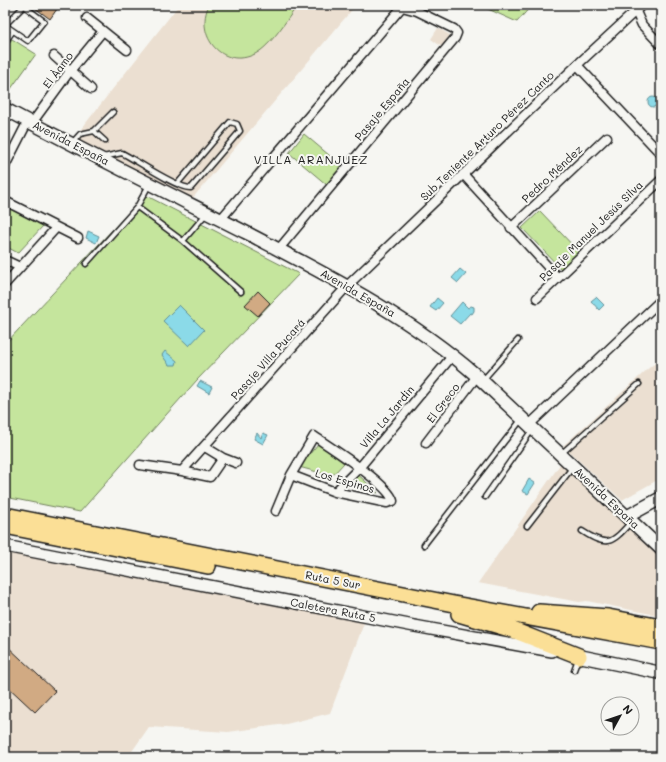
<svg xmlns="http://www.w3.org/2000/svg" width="666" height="762" font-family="Mali,sans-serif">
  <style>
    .built { fill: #ebdfd1 }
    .green { fill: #c5e59d; stroke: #70805c }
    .water { fill: #8bdae8; stroke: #5f8e96 }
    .building { fill: #d1aa83; stroke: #1c1c1c }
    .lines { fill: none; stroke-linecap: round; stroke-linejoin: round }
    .service-casing { stroke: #1c1c1c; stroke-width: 7 }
    .minor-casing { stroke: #1c1c1c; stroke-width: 11 }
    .tertiary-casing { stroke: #1c1c1c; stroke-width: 14 }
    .secondary-casing { stroke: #1c1c1c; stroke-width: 15 }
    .motorway-casing { stroke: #1c1c1c; stroke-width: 18 }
    .service { stroke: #f6f6f2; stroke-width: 4 }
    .minor { stroke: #f6f6f2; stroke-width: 8 }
    .tertiary { stroke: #f6f6f2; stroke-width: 11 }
    .secondary { stroke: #f6f6f2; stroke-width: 12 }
    .motorway { stroke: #fbdf96; stroke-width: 15 }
    .labels { text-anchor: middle; stroke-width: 4; stroke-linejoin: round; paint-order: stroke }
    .street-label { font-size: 11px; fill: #1c1c1c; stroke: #f6f6f2 }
    .neighbourhood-label { font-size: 12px; letter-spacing: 1px; fill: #1c1c1c; stroke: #f6f6f2 }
  </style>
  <rect width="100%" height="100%" fill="#f6f6f2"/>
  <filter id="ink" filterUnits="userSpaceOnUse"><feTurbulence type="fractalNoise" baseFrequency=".025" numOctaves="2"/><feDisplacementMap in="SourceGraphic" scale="8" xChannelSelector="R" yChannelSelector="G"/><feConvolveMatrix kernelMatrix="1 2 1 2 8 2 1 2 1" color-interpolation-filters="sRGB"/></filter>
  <g filter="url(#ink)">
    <path class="built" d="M179 5H356L191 200 74 138Z
      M438 28 450 35 442 47 431 39Z
      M661 359V478L622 500 563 446 650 367Z
      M561 463 661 557V616L587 601 579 602 478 583Z
      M5 551 272 604 366 618 330 713 286 724 228 732 149 727 128 757H5Z"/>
    <path class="green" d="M209 5H298C287 19 271 46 255 54 223 70 194 36 209 5Z
      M479 5H532L517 22Z
      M12 39 36 54 5 97V48Z
      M304 134 342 166 327 185 289 153Z
      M145 195 299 274 197 380 80 512 5 497V344Z
      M5 206 43 226 18 253 5 246Z
      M540 211 579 252 561 269 522 228Z
      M318 444 344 463 332 476 299 467Z
      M353 470 378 493 343 481Z"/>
    <path class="water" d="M648 102a5 5 0 1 1 10 0a5 5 0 1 1-10 0Z
      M88 231 99 236 96 243 86 238Z
      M460 269 466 274 458 283 452 278Z
      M596 297 604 305 599 310 591 301Z
      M437 298 443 303 436 311 430 307Z
      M462 302 468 308 471 306 474 307V311L472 314 470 313 460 324 450 316Z
      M179 305 204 330 189 346 163 321Z
      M165 351 177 361 176 365H169L162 355Z
      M200 381 212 387 209 393 197 386Z
      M257 433 261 438 263 433 268 435 263 444 254 439Z
      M529 479 535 483 528 494 522 491Z"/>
    <path class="building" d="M31 5H53L57 9 50 19Z
      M258 291 270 303 258 316 245 305Z
      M5 644 55 691 35 712 5 684Z"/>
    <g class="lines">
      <defs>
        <path id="service" d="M24 6 44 21 28 41 5 25Z
          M5 42 13 31
          M94 131 105 141
          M72 143 80 134 94 131 113 112
          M103 157 122 153C136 160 178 189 191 188L240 131 237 124 230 122 178 183
          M149 185 137 207 183 241 241 292
          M183 241 206 214
          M86 264 137 207
          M483 380 518 340
          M562 453 639 384
          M485 497 532 430
          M527 526 572 468
          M582 531C608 548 612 543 631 522
          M424 545 521 420
          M574 670 578 659"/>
        <path id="minor" d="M633 5 642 25 661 45
          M87 18 127 50
          M54 56 91 89
          M577 65 661 154
          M32 123 70 71 103 31
          M5 166 28 121
          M463 174 558 278
          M5 201 78 238
          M220 220 402 7 417 11 454 29 457 33 455 38 278 250
          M511 228 607 137
          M5 260 20 267
          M5 284 56 228
          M537 298 661 180
          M529 425 661 300
          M426 443 477 376
          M205 447 223 458 210 477 182 471 348 285 577 65 642 5
          M223 458 236 463
          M140 465 182 471
          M335 492 360 467 453 355
          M276 511 291 475 314 436C330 447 389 484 393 501L387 503 335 492 291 475"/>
        <path id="tertiary" d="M5 546 409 625 552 651"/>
        <path id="secondary" d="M5 109C85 152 166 192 247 233 329 276 407 315 477 376L661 549
          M628 516 661 498
          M579 656 661 673"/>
        <path id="motorway" d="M5 515 454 604 661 642
          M5 526 208 566
          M539 612 608 617 661 627
          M459 614 513 630 579 656"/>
      </defs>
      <use href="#service" class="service-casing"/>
      <use href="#minor" class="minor-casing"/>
      <use href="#tertiary" class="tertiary-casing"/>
      <use href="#secondary" class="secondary-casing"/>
      <use href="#motorway" class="motorway-casing"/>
      <use href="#service" class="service"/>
      <use href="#minor" class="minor"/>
      <use href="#tertiary" class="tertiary"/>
      <use href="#secondary" class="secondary"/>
      <use href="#motorway" class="motorway"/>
    </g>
  </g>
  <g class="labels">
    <g class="street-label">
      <text transform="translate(58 70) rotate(-53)" y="4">El Àamo</text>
      <text transform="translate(382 109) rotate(-50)" y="4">Pasaje España</text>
      <text transform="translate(487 136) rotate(-44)" y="4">Sub Teniente Arturo Pérez Canto</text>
      <text transform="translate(71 143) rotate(27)" y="4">Avenida España</text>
      <text transform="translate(552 174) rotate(-43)" y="4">Pedro Méndez</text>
      <text transform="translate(591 231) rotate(-44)" y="4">Pasaje Manuel Jesús Silva</text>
      <text transform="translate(358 293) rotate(30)" y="4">Avenida España</text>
      <text transform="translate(268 359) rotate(-48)" y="4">Pasaje Villa Pucará</text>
      <text transform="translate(443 403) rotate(-53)" y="4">El Greco</text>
      <text transform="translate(387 417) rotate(-50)" y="4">Villa La Jardin</text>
      <text transform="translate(345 481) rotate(16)" y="4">Los Espinos</text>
      <text transform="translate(607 498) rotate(43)" y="4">Avenida España</text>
      <text transform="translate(333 580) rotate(11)" y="4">Ruta 5 Sur</text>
      <text transform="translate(333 610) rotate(11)" y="4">Caletera Ruta 5</text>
    </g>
    <g class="neighbourhood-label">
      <text x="311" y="164">VILLA ARANJUEZ</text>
    </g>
  </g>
  <rect width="666" height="762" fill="none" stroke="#f6f6f2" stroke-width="20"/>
  <rect x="10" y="10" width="646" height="742" fill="none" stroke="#1c1c1c" stroke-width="1.5" filter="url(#ink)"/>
  <g transform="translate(620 716) rotate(50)"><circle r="19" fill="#f6f6f2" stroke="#9f9f9c"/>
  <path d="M0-3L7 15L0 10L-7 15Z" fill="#1c1c1c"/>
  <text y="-6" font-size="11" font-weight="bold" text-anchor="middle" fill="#1c1c1c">N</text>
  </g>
</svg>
